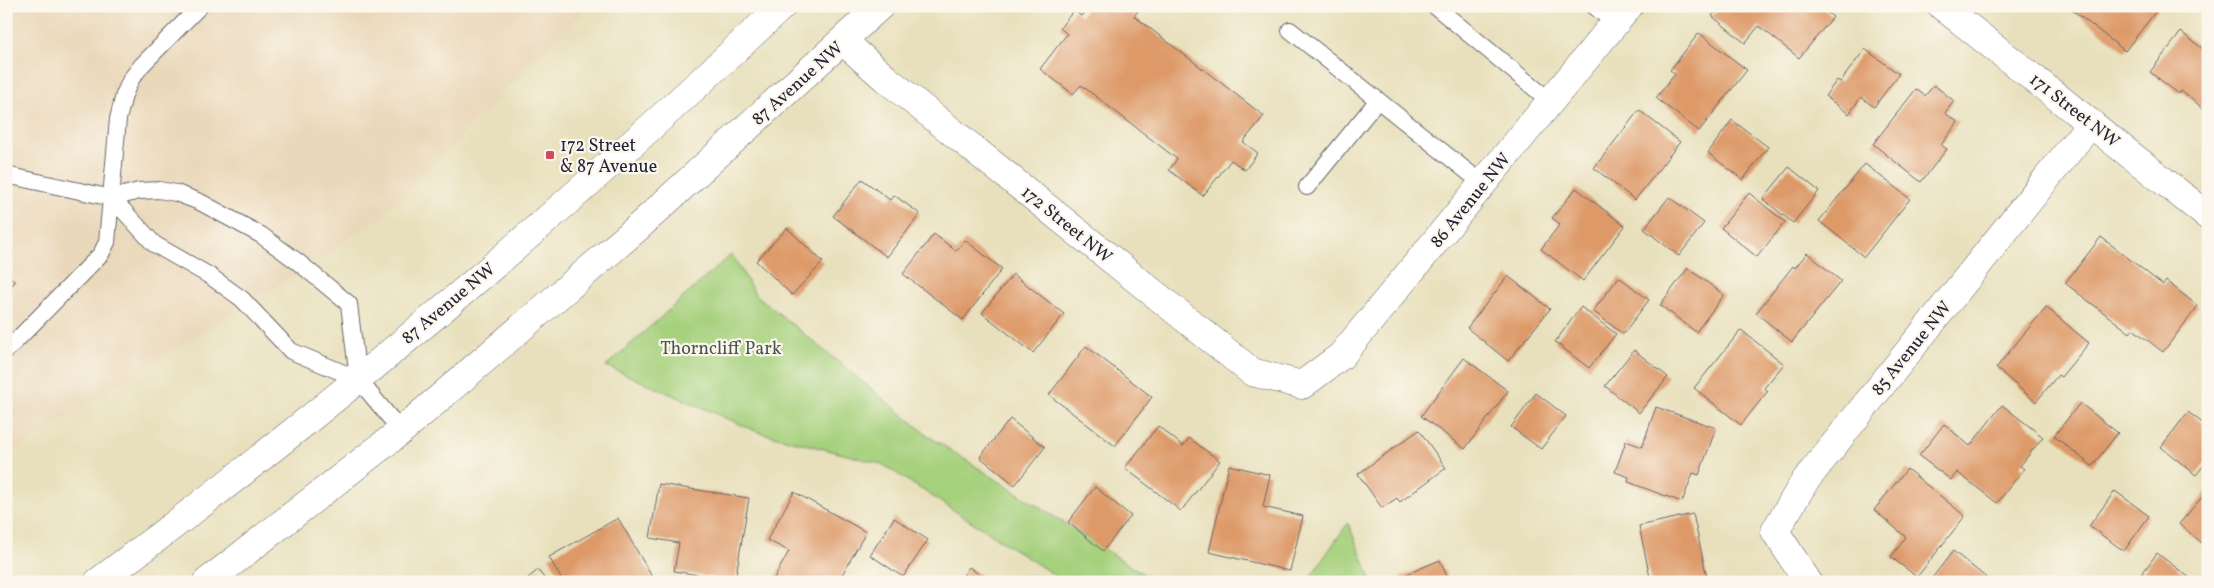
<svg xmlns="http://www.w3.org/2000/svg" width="2214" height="588" font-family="Vollkorn,serif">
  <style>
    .built { fill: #ead8ba }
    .green { fill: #a5d07c; stroke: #64795c }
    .building { fill: #dd9967 }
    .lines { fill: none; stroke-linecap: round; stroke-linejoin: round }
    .service-casing { stroke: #676468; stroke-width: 18 }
    .minor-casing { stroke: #676468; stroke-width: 29 }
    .secondary-casing { stroke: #676468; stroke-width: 29 }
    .service { stroke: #fff; stroke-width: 16 }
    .minor { stroke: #fff; stroke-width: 28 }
    .secondary { stroke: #fff; stroke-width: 28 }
    .poi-dot { fill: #d1495b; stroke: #fbf7ec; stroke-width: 2 }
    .labels { text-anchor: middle; stroke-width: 4.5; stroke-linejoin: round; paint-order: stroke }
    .street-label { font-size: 18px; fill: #22223b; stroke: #fbf7ec }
    .poi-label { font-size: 18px; fill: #22223b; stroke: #fbf7ec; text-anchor: start }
    .park-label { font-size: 18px; fill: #49564e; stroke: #fbf7ec }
  </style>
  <rect width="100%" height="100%" fill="#fbf7ec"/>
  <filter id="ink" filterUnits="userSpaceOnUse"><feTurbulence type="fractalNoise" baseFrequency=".02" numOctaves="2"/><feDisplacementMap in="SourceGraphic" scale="10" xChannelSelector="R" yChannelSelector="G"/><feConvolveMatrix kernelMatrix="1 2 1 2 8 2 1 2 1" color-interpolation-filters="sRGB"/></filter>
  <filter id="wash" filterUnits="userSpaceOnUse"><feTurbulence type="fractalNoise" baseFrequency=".0096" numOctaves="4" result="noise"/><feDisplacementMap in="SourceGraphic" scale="20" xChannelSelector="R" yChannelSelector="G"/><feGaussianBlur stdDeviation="1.12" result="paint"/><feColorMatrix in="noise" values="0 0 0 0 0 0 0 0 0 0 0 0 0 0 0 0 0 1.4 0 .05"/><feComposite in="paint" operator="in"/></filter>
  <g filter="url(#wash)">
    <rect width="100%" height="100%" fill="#e8e0bc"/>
    <path class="built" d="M6 6H588L377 221 6 456Z"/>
    <path class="green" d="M732 254 755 294 930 437 1156 582H1065L882 464 758 432 606 366Z
      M1348 523 1372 582H1307L1311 576Z"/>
    <g id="blocks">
      <path class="building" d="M1089 6H1142L1134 16 1264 116 1243 142 1258 153 1245 170 1231 160 1203 196 1169 170 1177 159 1081 85 1073 94 1040 69 1067 34 1060 28 1074 10 1081 16Z
        M1720 6H1820L1833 17 1799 58 1759 26 1745 43 1712 16Z
        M2073 6H2160L2125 51 2071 9Z
        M2181 32 2208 53V112L2181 91 2179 94 2150 72Z
        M1699 33 1747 70 1699 131 1656 98 1675 74 1670 70Z
        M1865 49 1899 74 1874 107 1861 97 1849 114 1825 96 1837 80 1840 82Z
        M1934 85 1954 101 1945 113 1958 122 1941 145 1947 149 1921 182 1873 144 1916 89 1925 96Z
        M1639 110 1680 142 1635 200 1594 168Z
        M1732 120 1768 147 1743 180 1708 153Z
        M1865 164 1910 199 1864 257 1819 221Z
        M1789 167 1819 191 1793 223 1763 199Z
        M862 179 890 200 894 195 920 214 887 257 833 216Z
        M1576 188 1625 226 1583 281 1541 249 1560 224 1552 218Z
        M1749 193 1785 222 1757 257 1721 228Z
        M1669 197 1704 223 1679 256 1644 229Z
        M787 228 823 262 792 295 756 261Z
        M934 234 956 251 965 240 1002 269 963 320 903 274Z
        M2101 237 2163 285 2166 281 2198 306 2163 352 2133 329 2130 333 2065 283Z
        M1807 253 1841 281 1792 342 1756 313 1793 266 1795 268Z
        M1688 268 1724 295 1696 332 1660 305Z
        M6 273 15 282 6 291Z
        M1013 274 1064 314 1033 353 982 313Z
        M1508 276 1550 309 1508 361 1467 328Z
        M1619 277 1649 300 1623 334 1593 311Z
        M1581 307 1616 334 1589 368 1555 342Z
        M2046 307 2089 343 2061 377 2058 375 2036 402 1996 368Z
        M1741 330 1784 364 1764 388 1768 391 1741 425 1694 388Z
        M1086 346 1152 397 1115 446 1049 395Z
        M1634 350 1668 377 1639 413 1605 386Z
        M1464 358 1508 391 1465 449 1421 416Z
        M1536 393 1566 416 1541 449 1511 427Z
        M2080 403 2118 433 2092 466 2054 436Z
        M2002 405 2043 437 2020 466 2024 469 1997 503 1957 472 1951 480 1919 456 1944 424 1970 446Z
        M1656 407 1716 428 1699 475 1693 473 1682 502 1628 482 1629 477 1615 472 1626 441 1642 447Z
        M2188 412 2208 427V460L2196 475 2161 447Z
        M1010 419 1045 447 1015 485 980 457Z
        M1158 426 1183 446 1189 438 1220 461 1181 511 1125 468Z
        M1419 430 1446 468 1400 502 1397 498 1382 508 1358 474Z
        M1229 465 1270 475 1263 507 1303 516 1290 571 1209 552Z
        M1907 469 1965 516 1917 577 1891 557 1906 537 1874 510Z
        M659 484 749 498 735 581 674 571 679 543 650 538Z
        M1095 487 1131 516 1103 551 1068 522Z
        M2208 490V548L2179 524Z
        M2115 491 2149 516 2124 551 2089 526Z
        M794 492 866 532 838 582H772L789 551 767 540Z
        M1693 514 1708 582H1651L1639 526Z
        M618 518 655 582H563L549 557Z
        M894 518 928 540 903 577 870 555Z
        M1953 551 1988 579 1986 582H1929Z
        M2157 553 2195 582H2136Z
        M1440 560 1449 582H1402L1400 577Z
        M969 567 990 582H959Z
        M538 570 547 582H523Z"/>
    </g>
  </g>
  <g filter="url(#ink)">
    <use href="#blocks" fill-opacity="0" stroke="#676468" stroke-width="1"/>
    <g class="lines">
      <defs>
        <path id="service" d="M1435 6 1550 101
          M1594 6 1615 23
          M1290 30 1483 184
          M6 175 112 198 139 191 159 190 176 193 200 202 261 235 298 262 349 304 358 379
          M1307 187 1378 100
          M112 198 154 244 210 276 242 299 291 351 358 379 401 431
          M6 351 101 254 107 242 118 119 124 95 131 79 142 65 200 6"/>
        <path id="minor" d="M1942 6 2208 216
          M843 41 885 78 1252 372 1302 385 1341 356 1629 6
          M1808 582 1775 531 1805 481 2091 123"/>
        <path id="secondary" d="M98 582C338 405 565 210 782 6
          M207 582 401 431 635 230 880 6"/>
      </defs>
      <use href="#service" class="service-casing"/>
      <use href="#minor" class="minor-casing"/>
      <use href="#secondary" class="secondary-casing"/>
      <use href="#service" class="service"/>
      <use href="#minor" class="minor"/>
      <use href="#secondary" class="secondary"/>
    </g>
  </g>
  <rect class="poi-dot" x="545" y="150" width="10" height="10" rx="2.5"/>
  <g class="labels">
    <g class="street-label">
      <text transform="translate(797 83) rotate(-42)" y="6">87 Avenue NW</text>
      <text transform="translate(2075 110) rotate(38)" y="6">171 Street NW</text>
      <text transform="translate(1470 200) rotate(-51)" y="6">86 Avenue NW</text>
      <text transform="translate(1067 224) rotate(39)" y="6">172 Street NW</text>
      <text transform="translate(448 303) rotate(-40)" y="6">87 Avenue NW</text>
      <text transform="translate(1911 348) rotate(-51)" y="6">85 Avenue NW</text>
    </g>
    <g class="poi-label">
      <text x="560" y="151">172 Street<tspan x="560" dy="21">&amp; 87 Avenue</tspan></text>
    </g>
    <g class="park-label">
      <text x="721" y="354">Thorncliff Park</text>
    </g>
  </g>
  <rect width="2214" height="588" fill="none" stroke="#fbf7ec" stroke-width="25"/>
</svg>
